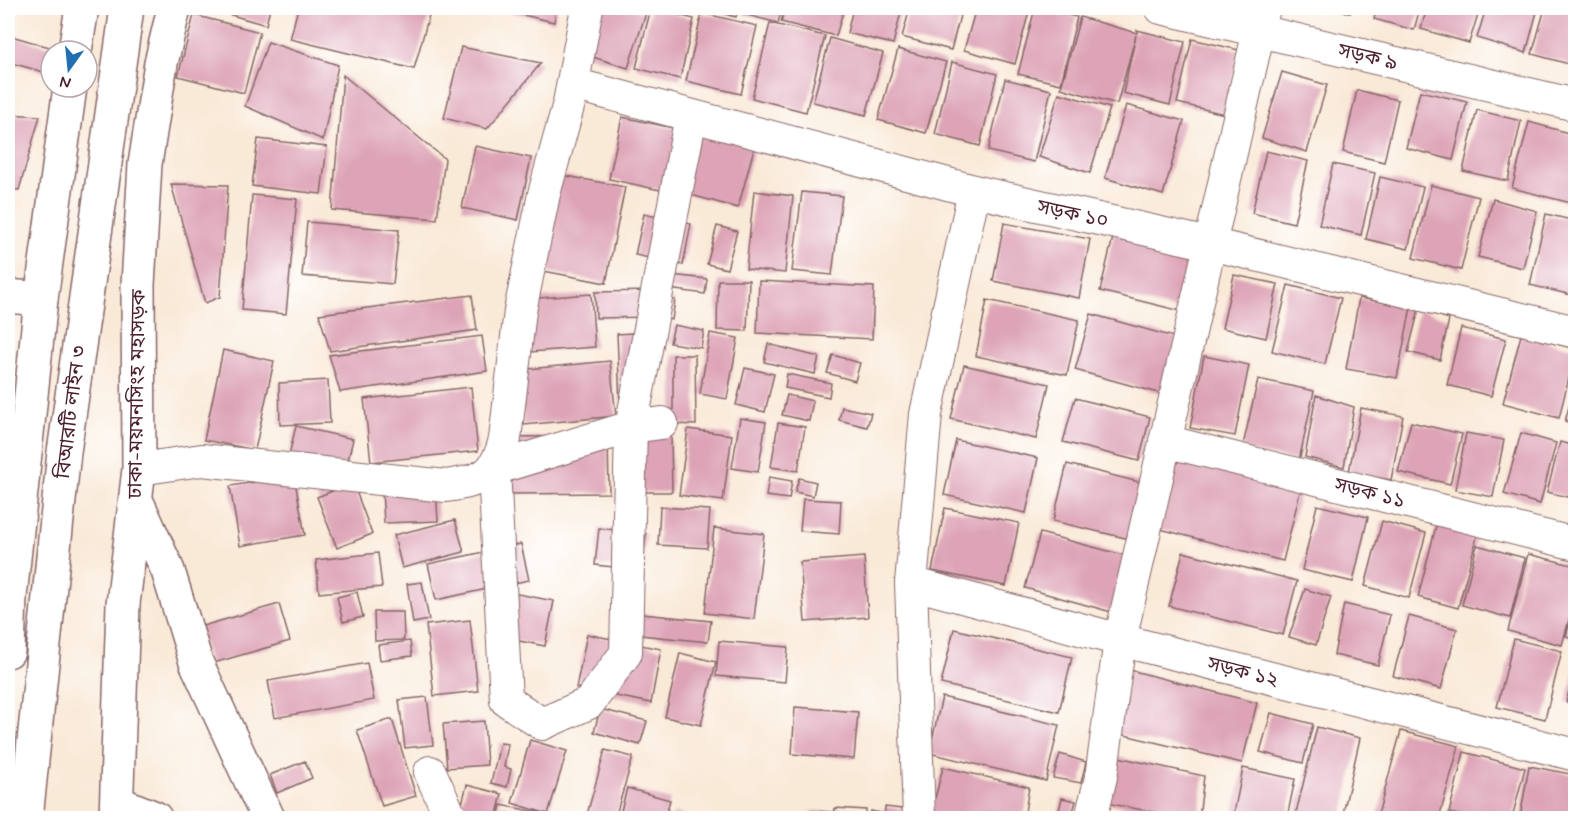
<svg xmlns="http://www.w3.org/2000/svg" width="1583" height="826" font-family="Mynerve,'Noto Sans Bengali',sans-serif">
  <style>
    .building { fill: #dda3b6 }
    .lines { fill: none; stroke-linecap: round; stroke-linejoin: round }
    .street-casing { stroke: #876667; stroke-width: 34 }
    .secondary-casing { stroke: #876667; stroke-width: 36 }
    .highway-casing { stroke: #876667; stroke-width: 36 }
    .street { stroke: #fff; stroke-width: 32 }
    .secondary { stroke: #fff; stroke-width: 33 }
    .highway { stroke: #fff; stroke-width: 33 }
    .labels { text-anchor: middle; stroke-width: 4.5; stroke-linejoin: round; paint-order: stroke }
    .street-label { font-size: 20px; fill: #4a1f2b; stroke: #fff }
  </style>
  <rect width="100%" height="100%" fill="#fff"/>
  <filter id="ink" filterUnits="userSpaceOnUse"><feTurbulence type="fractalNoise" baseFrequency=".0167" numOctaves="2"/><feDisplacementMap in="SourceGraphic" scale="12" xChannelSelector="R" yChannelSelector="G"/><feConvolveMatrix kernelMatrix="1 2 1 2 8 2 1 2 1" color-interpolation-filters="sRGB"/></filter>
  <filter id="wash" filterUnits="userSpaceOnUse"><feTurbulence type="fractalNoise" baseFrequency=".008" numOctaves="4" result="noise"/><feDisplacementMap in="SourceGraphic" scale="24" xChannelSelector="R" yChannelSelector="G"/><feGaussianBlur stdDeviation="1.35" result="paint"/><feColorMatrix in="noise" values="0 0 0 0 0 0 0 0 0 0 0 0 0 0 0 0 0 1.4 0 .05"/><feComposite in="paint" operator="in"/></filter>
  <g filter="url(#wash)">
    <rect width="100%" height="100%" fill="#f9e9d7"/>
    <g id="blocks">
      <path class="building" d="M215 8H270L266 25 214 10Z
        M298 8H431L414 69 290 39Z
        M492 8H557L554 22Z
        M595 8H629L646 13 628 68 580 53Z
        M651 8 694 19 680 79 636 68Z
        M703 8H738L736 17Z
        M745 8H782L778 23 743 14Z
        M785 8H844L836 36 781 22Z
        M853 8H902L893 44 847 33Z
        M910 8H962L951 50 902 37Z
        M976 8H1030L1015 64 964 50Z
        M1035 8 1077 17 1061 84 1018 74Z
        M1330 8H1352L1350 13Z
        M1376 8H1420L1414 30 1374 19Z
        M1427 8H1480L1469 43 1421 29Z
        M1486 8H1538L1526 53 1477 38Z
        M1545 8H1576V66L1532 54Z
        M702 13 757 26 741 94 686 81Z
        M194 15 260 32 244 93 178 76Z
        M1080 17 1137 33V30L1185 42 1170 105 1123 93 1136 35 1117 104 1061 88Z
        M770 23 825 36 806 112 752 98Z
        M8 35 53 48 47 73 8 62Z
        M830 38 883 53 866 115 813 102Z
        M1192 39 1239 50 1225 114 1177 103Z
        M268 42 338 65 323 140 245 106Z
        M461 47 541 63 487 129 444 118Z
        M898 49 946 62 926 133 878 120Z
        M952 62 997 74 980 146 935 134Z
        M1282 72 1327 85 1307 152 1262 138Z
        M343 75 445 159 437 219 332 210Z
        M1005 79 1051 90 1034 162 988 151Z
        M1357 90 1398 100 1384 162 1343 152Z
        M1420 91 1467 102 1453 160 1406 148Z
        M1059 93 1110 108 1090 173 1039 157Z
        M1126 105 1184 121 1163 195 1105 178Z
        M1477 110 1521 121 1508 181 1463 171Z
        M8 114 40 116 19 190 8 189Z
        M622 117 678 129 665 191 609 179Z
        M1529 122 1576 135V184L1571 203 1512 188Z
        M696 130 755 145 738 208 680 192Z
        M258 139 327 147 321 194 252 186Z
        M475 146 531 158 518 220 462 208Z
        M1266 151 1308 161 1294 223 1252 213Z
        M1333 164 1375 173 1361 235 1319 225Z
        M556 174 625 187 606 283 538 270Z
        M1380 177 1423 187 1408 249 1366 239Z
        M171 184 228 185 220 297 205 303Z
        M1431 185 1479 197 1461 270 1413 258Z
        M754 191 793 196 785 273 746 269Z
        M802 192 842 196 832 275 792 271Z
        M252 195 297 199 286 314 242 310Z
        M1493 199 1537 211 1523 268 1478 257Z
        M644 214 691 224 683 265 635 255Z
        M1546 214 1576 221V296L1530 285Z
        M307 222 399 230 393 284 302 276Z
        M1004 223 1090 239 1079 298 993 281Z
        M717 226 737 231 727 269 707 264Z
        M1114 233 1195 254 1181 311 1100 291Z
        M671 275 707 279 705 294 669 289Z
        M1234 275 1278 284 1266 338 1222 328Z
        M718 280H749L747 331 717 330Z
        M759 281 874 287 872 339 757 333Z
        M1288 285 1341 298 1325 364 1272 351Z
        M653 291 654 317 596 318 595 292Z
        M591 294 595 347 530 352 526 299Z
        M472 295 477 330 330 351 319 314Z
        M657 297 675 300 672 320 654 317Z
        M1359 298 1411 307 1397 378 1346 369Z
        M987 300 1079 320 1067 375 976 356Z
        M1419 309 1449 319 1440 360 1408 352Z
        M1091 314 1181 339 1166 395 1075 370Z
        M674 325 704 331 701 348 670 343Z
        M1461 328 1506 339 1491 396 1447 385Z
        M648 332 620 404 617 334Z
        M710 333 738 338 727 399 700 394Z
        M1521 335 1576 349 1559 418 1503 403Z
        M482 336 487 371 340 392 329 355Z
        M768 344 819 357 815 374 764 362Z
        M223 350 274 361 255 450 204 440Z
        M673 355H695L696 425 673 424Z
        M833 355 860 363 855 381 827 373Z
        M1204 356 1249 365 1235 436 1190 428Z
        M610 361 616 416 524 425 518 370Z
        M964 365 1049 384 1036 439 951 419Z
        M745 368 774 374 765 412 736 405Z
        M787 374 831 383 829 397 785 388Z
        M1258 379 1314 391 1299 461 1242 450Z
        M328 380 330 423 280 425 279 383Z
        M1576 383V424L1565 421Z
        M471 387 478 451 371 462 364 399Z
        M787 395 813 401 809 421 782 415Z
        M1316 395 1354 407 1344 467 1305 457Z
        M1075 398 1150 417 1139 461 1063 442Z
        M842 407 871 413 867 427 839 420Z
        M1361 408 1403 416 1391 480 1349 472Z
        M740 418 766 422 758 472 732 468Z
        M1411 422 1462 434 1450 484 1398 472Z
        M778 423 805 427 798 471 771 467Z
        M296 426 353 439 345 473 288 459Z
        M688 429 732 435 723 501 679 495Z
        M1466 433 1504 440 1493 497 1455 490Z
        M1521 433 1556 443 1540 504 1504 494Z
        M622 434H671L672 492H622Z
        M608 436 609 493 510 494V437Z
        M956 440 1038 458 1026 513 944 495Z
        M1560 442 1576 446V499L1547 492Z
        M1178 457 1301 488 1283 561 1160 529Z
        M1067 464 1147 484 1134 540 1053 521Z
        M294 476 305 535 240 546 230 486Z
        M769 477 792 481 789 499 766 496Z
        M799 478 816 482 813 496 795 492Z
        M353 483 372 534 337 548 317 497Z
        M436 487 438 521 384 523 382 490Z
        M803 499 841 501 839 534 800 531Z
        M1317 505 1368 517 1353 582 1302 570Z
        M660 507 710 510 707 548 658 545Z
        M945 508 1019 523 1006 586 932 571Z
        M455 520 464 552 402 568 394 535Z
        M1382 521 1426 533 1409 598 1365 586Z
        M1437 522 1478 533 1458 608 1418 597Z
        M599 528 646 534 642 570 595 565Z
        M714 528 764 534 754 619 705 613Z
        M1040 533 1131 557 1115 613 1025 588Z
        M521 544 529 580 436 600 428 564Z
        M1477 545 1525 558 1510 618 1462 605Z
        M1183 552 1297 581 1283 635 1169 606Z
        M378 553 382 587 319 593 316 560Z
        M1528 554 1576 566V594L1562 645 1508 631Z
        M864 557 868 617 805 622 800 562Z
        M422 582 429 620 413 623 407 584Z
        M1305 589 1331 597 1316 645 1289 637Z
        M497 590 554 601 545 646 488 635Z
        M357 592 363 617 343 622 337 597Z
        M279 604 290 641 210 664 199 627Z
        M1344 604 1390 615 1378 665 1334 655Z
        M1575 604H1576V639L1566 636Z
        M374 612H403L404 640 375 641Z
        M623 612 711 621 708 642 621 633Z
        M1409 616 1457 629 1441 689 1393 676Z
        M470 620 478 691 434 696 426 625Z
        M954 629 1072 657 1059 712 941 684Z
        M587 634 661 649 651 703 576 688Z
        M1514 639 1562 651 1545 719 1497 707Z
        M410 641 412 656 380 660 378 645Z
        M719 641 788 647 785 682 716 676Z
        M680 653 716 662 701 725 665 717Z
        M367 663 374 700 275 718 268 681Z
        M1575 669H1576V704L1566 702Z
        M1130 670 1257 703 1242 763 1116 733Z
        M427 697 433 745 405 748 399 700Z
        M942 697 1059 725 1046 781 929 753Z
        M795 707 858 712 854 759 792 754Z
        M600 709 647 721 640 745 594 732Z
        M1271 713 1313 724 1303 763 1260 752Z
        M392 719 416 796 382 806 357 730Z
        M484 721 487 765 447 768 443 724Z
        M1317 727 1360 738 1342 818H1321L1296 813Z
        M1401 731 1459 746 1439 818H1377Z
        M530 740 567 751 548 814 512 803Z
        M500 743 508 744 504 767 511 769 507 787 491 783Z
        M605 750 633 757 615 818H586Z
        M1464 752 1525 768 1512 818H1472L1449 813Z
        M1060 754 1086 762 1081 783 1053 778Z
        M1118 757 1204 776 1199 818H1184L1106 803Z
        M305 761 312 778 277 793 270 775Z
        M1529 766 1576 775V818H1520Z
        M943 767 1029 787 1024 818H953L931 814Z
        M1243 768 1295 779 1287 818H1233Z
        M467 785 502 794 496 818H458Z
        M627 788 670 800 665 818H619Z
        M1062 798 1076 801 1071 818H1057Z
        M501 805 561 817V818H498Z
        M885 807 918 811 917 818H884Z
        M835 808 866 810V818H835Z
        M812 811 833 812V818H811Z
        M871 811 882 813 881 818H870Z
        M674 813 693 818H672Z"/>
    </g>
  </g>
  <g filter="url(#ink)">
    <use href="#blocks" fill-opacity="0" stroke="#876667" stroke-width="1.5"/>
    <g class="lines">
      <defs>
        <path id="street" d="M1161 8 1576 105
          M573 84 974 191 1210 244 1576 332
          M662 423 631 427 494 469 506 700 542 724 589 703 626 653 631 427 691 116
          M1165 441 1576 544
          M139 469 202 460 446 486C481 481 496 476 505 439L520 311 544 194 569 103 587 8
          M911 583 1120 640 1576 755
          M430 772 451 818
          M919 818 911 583 926 414 974 191
          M1091 818 1101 777 1120 640 1264 8"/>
        <path id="secondary" d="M8 296 41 299"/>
        <path id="highway" d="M75 51 82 8
          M136 500 168 571 196 662 268 818
          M8 651 10 597 41 299 70 87
          M118 803 155 818
          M26 818 64 452 127 8
          M116 818 123 604 139 469 138 285 145 164 161 63 174 8"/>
      </defs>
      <use href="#street" class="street-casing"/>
      <use href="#secondary" class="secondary-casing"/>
      <use href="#highway" class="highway-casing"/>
      <use href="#street" class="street"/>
      <use href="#secondary" class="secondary"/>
      <use href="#highway" class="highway"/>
    </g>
  </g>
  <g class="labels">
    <g class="street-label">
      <text transform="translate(1368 56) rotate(13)" y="7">সড়ক ৯</text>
      <text transform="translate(1073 213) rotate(12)" y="7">সড়ক ১০</text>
      <text transform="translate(136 394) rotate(-89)" y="7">ঢাকা-ময়মনসিংহ মহাসড়ক</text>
      <text transform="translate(70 412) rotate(-83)" y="7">বিআরটি লাইন ৩</text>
      <text transform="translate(1370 492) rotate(14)" y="7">সড়ক ১১</text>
      <text transform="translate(1243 671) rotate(14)" y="7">সড়ক ১২</text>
    </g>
  </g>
  <rect width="1583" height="826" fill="none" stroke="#fff" stroke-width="30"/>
  <g transform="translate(69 69) rotate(195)"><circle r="28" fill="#ffffff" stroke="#b7a5aa" stroke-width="1.5"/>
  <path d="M0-4.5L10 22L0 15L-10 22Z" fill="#1f6fb2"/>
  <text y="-9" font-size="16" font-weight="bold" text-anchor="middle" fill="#4a1f2b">N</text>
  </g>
</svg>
